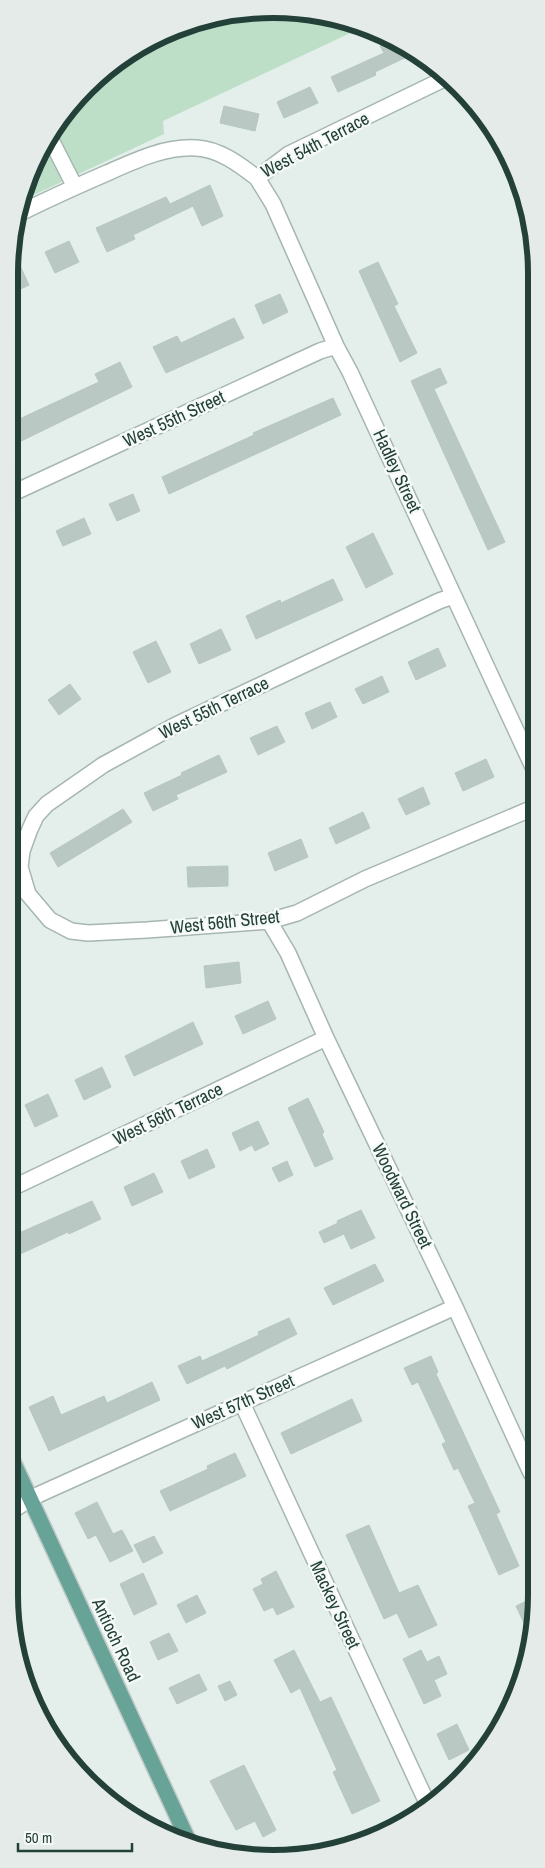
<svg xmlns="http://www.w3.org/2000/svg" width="545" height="1868" font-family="'Archivo Narrow',sans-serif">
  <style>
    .green { fill: #bddfc8 }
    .building { fill: #b9c8c3; stroke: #b6c7c1 }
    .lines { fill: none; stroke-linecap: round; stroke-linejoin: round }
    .minor-casing { stroke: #a6b6b1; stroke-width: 18 }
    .major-casing { stroke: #c1cac8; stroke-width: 18 }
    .minor { stroke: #fff; stroke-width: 15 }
    .major { stroke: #68a397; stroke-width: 15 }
    .labels { text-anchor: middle; stroke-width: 5; stroke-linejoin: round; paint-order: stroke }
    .street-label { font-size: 18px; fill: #234039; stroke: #f5faf7 }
    .rim { fill: none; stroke: #234039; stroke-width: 6 }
  </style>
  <rect width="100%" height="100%" fill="#e4eeea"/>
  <path class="green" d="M221 14H324L361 28 163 121 164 134 23 200 53 126 126 53Z"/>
  <path class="building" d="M393 40 405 44 415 53 375 72 376 75 338 92 331 77 384 53 380 46Z
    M310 87 318 103 284 118 277 102Z
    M224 106 259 114 255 131 220 123Z
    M210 185 223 216 202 226 193 206 133 235 135 239 107 252 96 228 166 197 170 204Z
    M69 241 79 262 55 273 45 252Z
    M14 253 29 285 14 292Z
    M378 262 398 304 394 306 417 353 400 362 359 271Z
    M280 294 288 312 263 324 255 305Z
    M234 318 244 338 166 373 153 347 177 336 181 343Z
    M120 362 132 387 13 445V422L99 382 95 374Z
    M440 368 447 383 434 389 505 542 488 550 411 381Z
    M333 398 341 415 169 494 162 477 254 435 253 433Z
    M133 494 140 511 117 521 109 504Z
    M84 518 91 534 63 546 56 531Z
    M373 533 393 574 366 588 346 547Z
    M333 579 343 600 256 639 246 616 280 600 281 603Z
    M221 629 231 650 199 664 190 644Z
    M156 641 171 672 148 683 133 652Z
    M438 648 446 666 416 680 408 662Z
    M382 676 389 692 363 704 355 689Z
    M70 684 81 699 59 715 48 700Z
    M330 702 337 717 312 729 305 713Z
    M277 726 285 742 258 755 250 738Z
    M219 755 227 772 176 795 178 799 153 811 144 793 182 775 181 773Z
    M486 759 494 777 463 791 455 773Z
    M423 787 430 804 406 815 398 799Z
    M123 809 132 822 58 867 50 853Z
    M363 812 370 828 336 844 329 828Z
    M301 839 308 857 275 871 268 853Z
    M228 866V886L188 887 187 867Z
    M239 962 241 983 206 988 204 966Z
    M268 1001 276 1019 243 1034 235 1016Z
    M193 1022 203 1044 134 1076 125 1056Z
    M102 1067 111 1087 84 1100 75 1080Z
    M48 1094 58 1116 35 1127 25 1105Z
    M308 1098 324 1132 322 1134 333 1159 315 1167 288 1108Z
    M258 1121 269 1144 255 1151 252 1145 240 1151 232 1133Z
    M207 1149 215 1167 189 1179 181 1161Z
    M287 1161 293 1175 279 1182 272 1168Z
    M154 1173 163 1192 132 1206 124 1187Z
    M92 1201 101 1219 69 1234 68 1232 18 1255 10 1237Z
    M361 1210 375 1238 351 1249 344 1234 324 1243 319 1232 338 1223 337 1221Z
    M375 1264 384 1281 333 1305 324 1288Z
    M289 1318 297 1334 227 1369 225 1366 187 1384 178 1366 200 1356 202 1361 259 1335 258 1332Z
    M431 1356 438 1372 436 1374 500 1512 496 1514 519 1566 499 1575 468 1506 475 1503 458 1468 454 1470 442 1444 446 1442 418 1382 412 1385 404 1368Z
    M152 1382 160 1400 49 1451 29 1407 53 1396 61 1415 104 1396 107 1403Z
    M352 1399 362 1421 291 1454 281 1433Z
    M235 1453 246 1476 170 1511 160 1491 208 1469 207 1466Z
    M97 1502 113 1534 122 1530 133 1551 110 1562 96 1535 88 1539 75 1513Z
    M369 1525 399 1593 418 1585 437 1625 409 1638 397 1613 384 1619 346 1535Z
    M154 1536 163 1553 143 1563 134 1545Z
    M276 1571 294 1607 277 1615 273 1607 264 1611 253 1589 263 1584 261 1579Z
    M143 1573 157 1604 134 1615 120 1584Z
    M197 1595 206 1613 186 1623 177 1605Z
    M531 1599V1638L516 1606Z
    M169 1633 178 1651 158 1660 150 1642Z
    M294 1650 320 1702 331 1697 380 1801 352 1814 333 1772 337 1770 300 1688 291 1693 274 1660Z
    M421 1650 427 1662 439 1656 447 1674 434 1680 441 1696 424 1704 403 1659Z
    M199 1674 207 1690 177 1704 169 1688Z
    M230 1681 237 1695 225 1701 218 1686Z
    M457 1724 469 1750 449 1760 437 1734Z
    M244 1765 276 1830 263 1837 255 1821 236 1830 210 1781Z"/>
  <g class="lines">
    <defs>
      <path id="minor" d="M49 136 75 187
        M257 178 273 204 336 346 350 372 533 767
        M16 215C46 200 77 186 107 173 134 161 165 146 196 148 219 149 239 164 257 178L289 154 446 78
        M13 493 320 351 336 346
        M453 596 439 601 176 725 103 765 47 804 36 816 30 829 22 851 20 867 28 894 50 920 71 931 88 933 147 930 269 921 297 913 365 879 533 808
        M269 921 288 953 326 1038 455 1307 531 1473
        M10 1189 326 1038
        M242 1403 429 1807
        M9 1497 31 1498
        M9 1513 31 1498 455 1307"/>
      <path id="major" d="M9 1453 189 1842"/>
    </defs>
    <use href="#minor" class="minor-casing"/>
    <use href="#major" class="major-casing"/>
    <use href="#minor" class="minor"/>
    <use href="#major" class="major"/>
  </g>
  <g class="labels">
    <g class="street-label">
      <text transform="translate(315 145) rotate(-28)" y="6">West 54th Terrace</text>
      <text transform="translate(174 419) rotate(-25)" y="6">West 55th Street</text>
      <text transform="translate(397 471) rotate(65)" y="6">Hadley Street</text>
      <text transform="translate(214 708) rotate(-26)" y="6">West 55th Terrace</text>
      <text transform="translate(225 922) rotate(-6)" y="6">West 56th Street</text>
      <text transform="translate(168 1114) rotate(-26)" y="6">West 56th Terrace</text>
      <text transform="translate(402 1196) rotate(64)" y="6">Woodward Street</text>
      <text transform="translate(243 1402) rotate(-24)" y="6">West 57th Street</text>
      <text transform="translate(335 1605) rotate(65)" y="6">Mackey Street</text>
      <text transform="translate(116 1640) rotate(65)" y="6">Antioch Road</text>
    </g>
  </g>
  <path d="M0 0H545V1868H0ZM273 18H273A255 255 0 0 1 528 273V1595A255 255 0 0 1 273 1850H273A255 255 0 0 1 18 1595V273A255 255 0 0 1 273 18Z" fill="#e4ebe8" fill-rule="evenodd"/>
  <path class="rim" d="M273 18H273A255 255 0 0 1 528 273V1595A255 255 0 0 1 273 1850H273A255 255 0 0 1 18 1595V273A255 255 0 0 1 273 18Z"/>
  <path d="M18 1843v8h114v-8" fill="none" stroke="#234039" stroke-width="2.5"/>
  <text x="25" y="1843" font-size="15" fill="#234039" stroke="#f5faf7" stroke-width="4" paint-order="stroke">50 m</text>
</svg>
